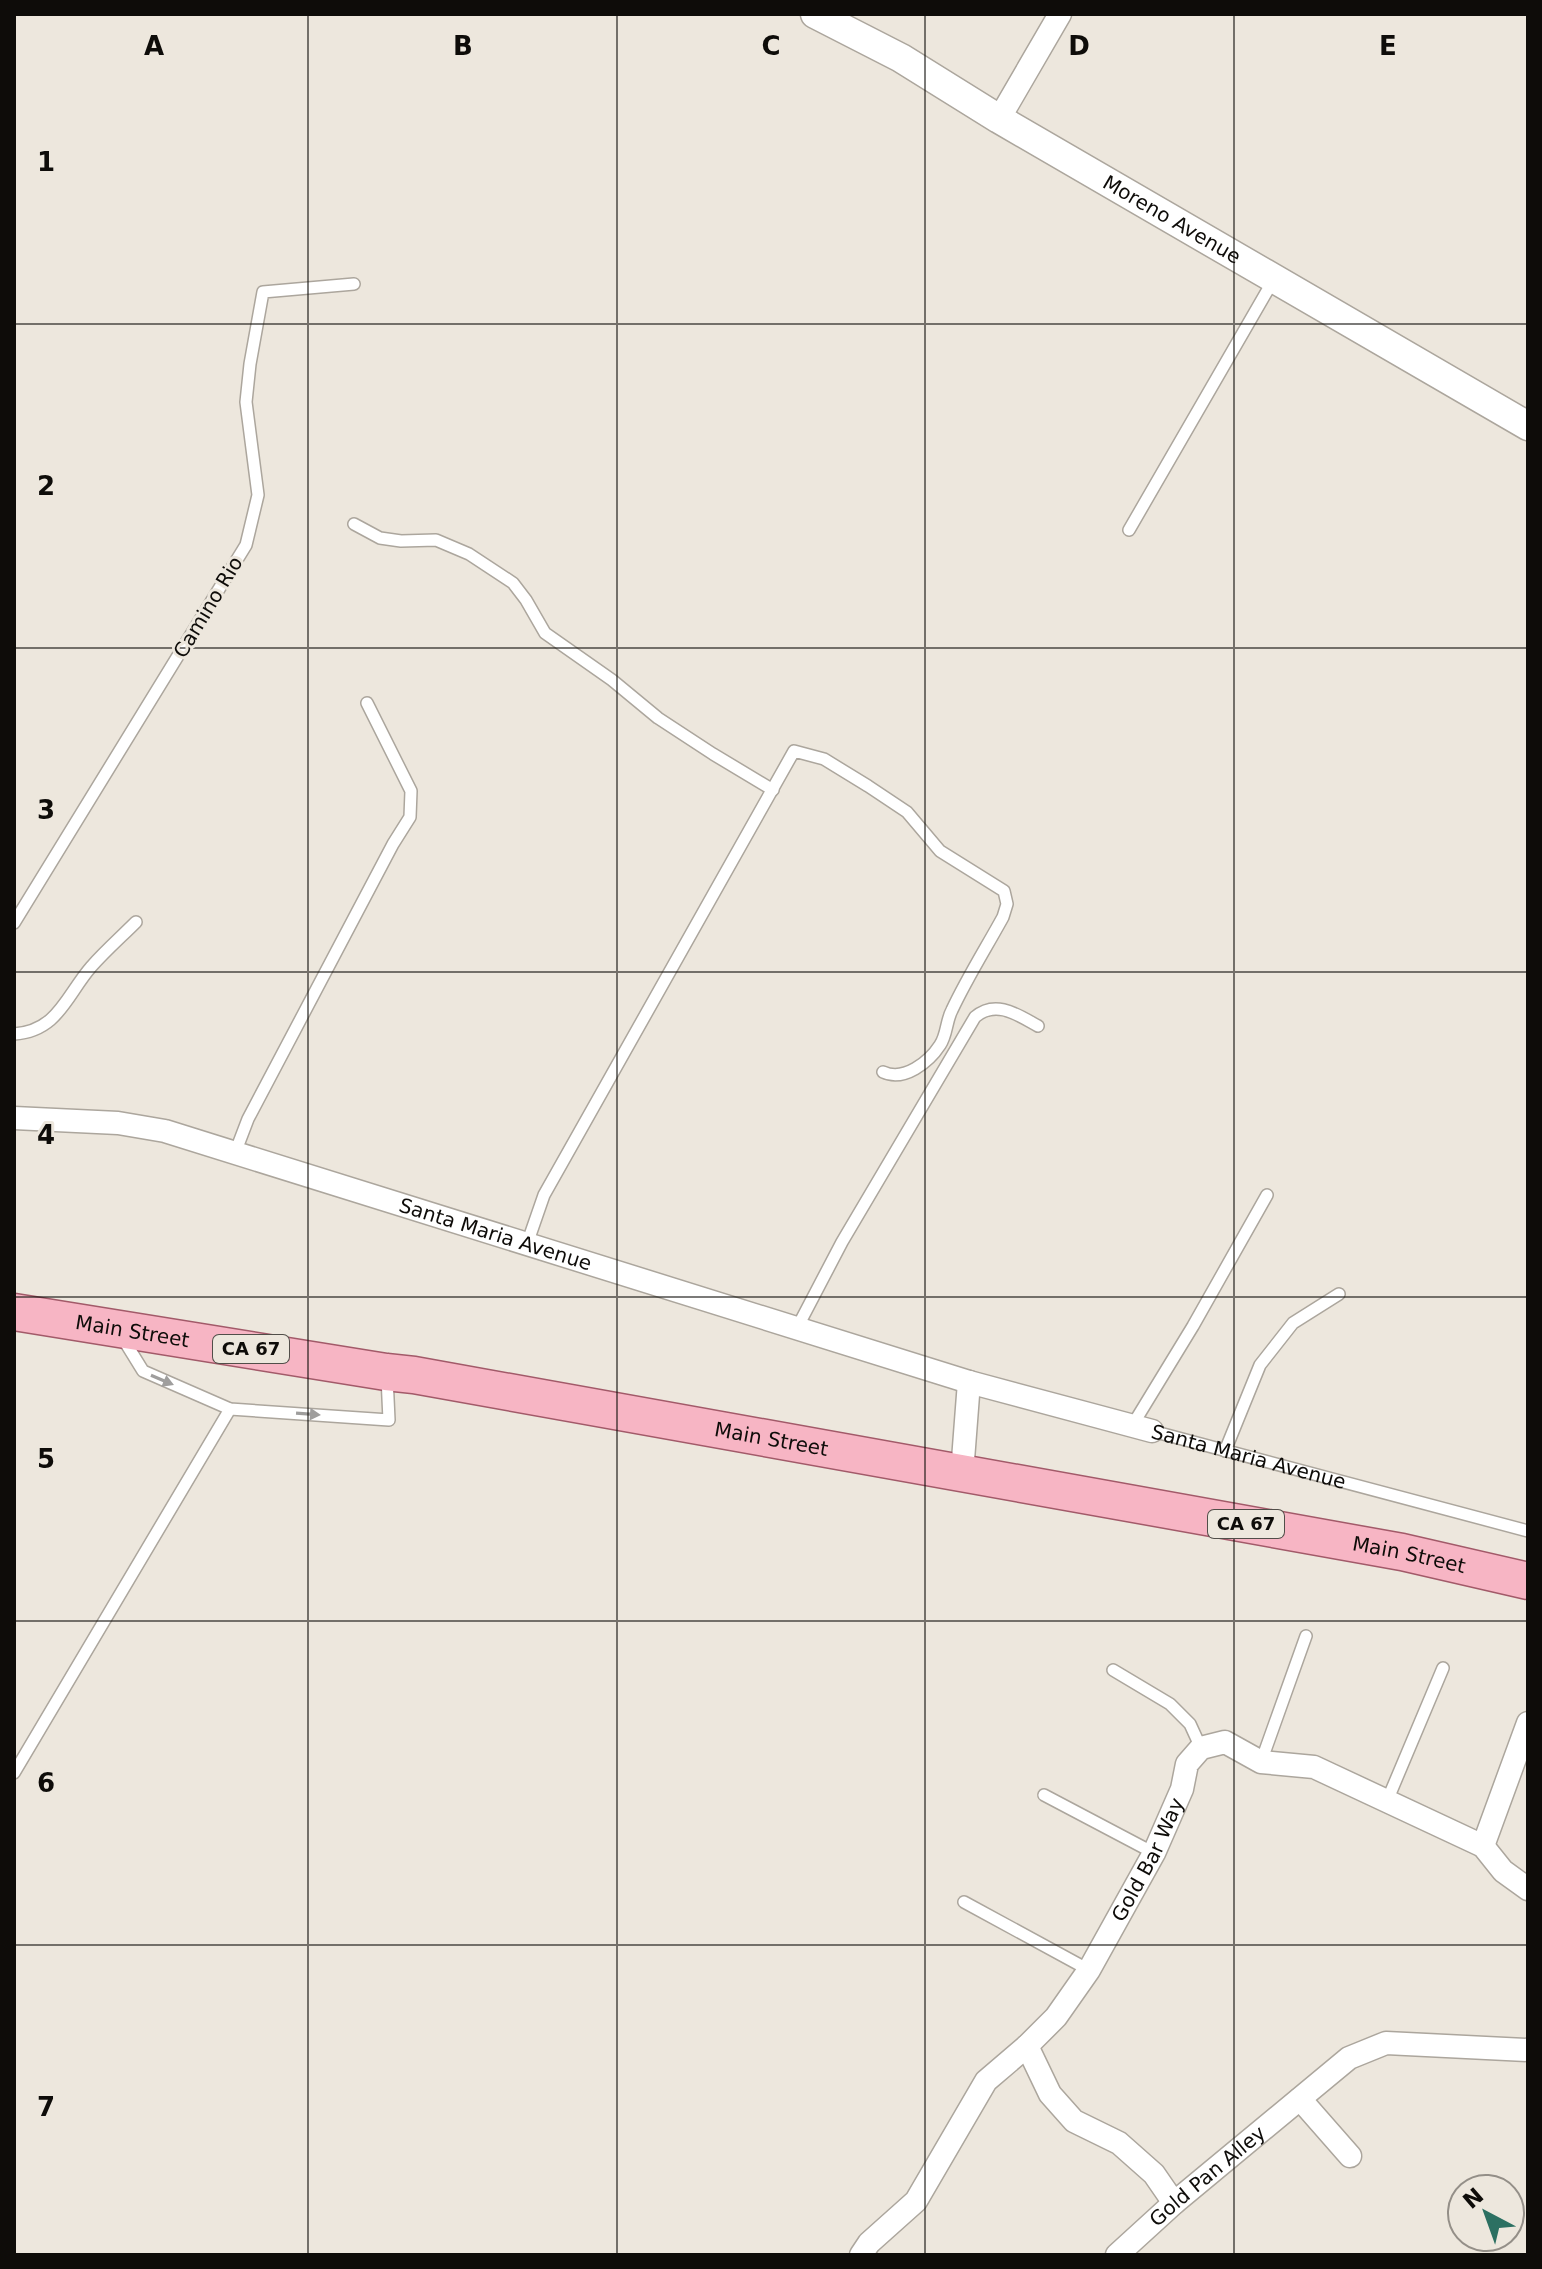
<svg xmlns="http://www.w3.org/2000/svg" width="1542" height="2269" font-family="'DejaVu Sans',sans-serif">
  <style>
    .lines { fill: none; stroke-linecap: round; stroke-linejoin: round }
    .service-casing { stroke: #aca69d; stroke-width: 14 }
    .minor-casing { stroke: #aca69d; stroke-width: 25 }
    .tertiary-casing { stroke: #aca69d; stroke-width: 31 }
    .primary-casing { stroke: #a25a69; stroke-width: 39 }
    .service { stroke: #fff; stroke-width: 11 }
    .minor { stroke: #fff; stroke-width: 22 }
    .tertiary { stroke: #fff; stroke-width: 28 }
    .primary { stroke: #f7b5c4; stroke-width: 36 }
    .oneway { fill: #9f9e9d }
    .grid { fill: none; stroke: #0e0c09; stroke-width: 2; stroke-opacity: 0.55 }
    .labels { text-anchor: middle; stroke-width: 6; stroke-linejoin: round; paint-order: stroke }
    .shield { fill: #ede7dd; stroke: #514e49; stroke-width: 2 }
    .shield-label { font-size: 18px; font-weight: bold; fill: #0e0c09 }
    .street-label { font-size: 20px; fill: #0e0c09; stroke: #ede7dd }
    .grid-label { font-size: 26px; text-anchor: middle; font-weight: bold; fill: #0e0c09; stroke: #ede7dd; stroke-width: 6; stroke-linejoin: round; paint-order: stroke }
  </style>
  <rect width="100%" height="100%" fill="#ede7dd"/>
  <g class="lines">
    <defs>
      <g id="service">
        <path d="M354 524 380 538 401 541 436 540 469 554 513 583 526 600 545 633 612 680 658 718 713 754 773 790"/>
        <path d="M1129 530 1274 279"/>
        <path d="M14 923 246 545 258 495 246 402 250 364 263 292 354 284"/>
        <path d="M14 1034C58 1031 66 996 91 967 105 951 121 937 136 922"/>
        <path d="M235 1153 248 1119 393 844 410 817 411 791 367 703"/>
        <path d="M527 1244 544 1195 794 751 824 759 868 786 907 812 940 851 1004 891 1007 904 1003 917C986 948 967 978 952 1010 946 1021 947 1035 940 1045 929 1062 904 1082 883 1072"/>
        <path d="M797 1328 842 1242 975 1017C996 999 1018 1015 1038 1026"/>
        <path d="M122 1337 143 1371 230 1409 389 1420 387 1377"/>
        <path d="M1132 1426 1193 1326 1267 1195"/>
        <path id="s1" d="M1152 1431 1528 1531"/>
        <path d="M1225 1451 1260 1365 1293 1323 1339 1294"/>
        <path d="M1113 1670 1170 1704 1190 1724 1201 1748"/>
        <path d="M1261 1762 1306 1636"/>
        <path d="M14 1773 230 1409"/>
        <path d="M1044 1795 1154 1853"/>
        <path d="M1387 1801 1443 1668"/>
        <path d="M964 1902 1089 1970"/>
      </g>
      <g id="minor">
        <path d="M999 119 1060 14"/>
        <path id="s2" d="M14 1118 118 1123 165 1131 969 1382 1152 1431"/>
        <path d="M962 1473 969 1382"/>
        <path d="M1483 1846 1528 1723"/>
        <path d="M1027 2046 1050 2094 1074 2121 1119 2143 1154 2174 1174 2203"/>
        <path d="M1300 2099 1350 2156"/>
        <path id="s3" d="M861 2255 869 2243 916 2201 986 2081 1027 2046 1056 2017 1089 1970 1154 1853 1182 1789 1187 1764 1201 1748 1225 1742 1261 1762 1314 1767 1483 1846 1503 1871 1528 1889"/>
        <path id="s4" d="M1117 2255 1174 2203 1349 2058 1386 2043 1528 2050"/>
      </g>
      <g id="tertiary">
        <path id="s5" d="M815 14 901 58 999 119 1528 426"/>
      </g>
      <g id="primary">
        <path id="s6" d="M14 1312 386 1372 414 1375 1402 1552 1528 1581"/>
      </g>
    </defs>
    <use href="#service" class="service-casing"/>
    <use href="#minor" class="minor-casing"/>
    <use href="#tertiary" class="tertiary-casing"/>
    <use href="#primary" class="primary-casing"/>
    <use href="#service" class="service"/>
    <use href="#minor" class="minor"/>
    <use href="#tertiary" class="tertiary"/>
    <use href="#primary" class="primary"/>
  </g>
  <defs><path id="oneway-solid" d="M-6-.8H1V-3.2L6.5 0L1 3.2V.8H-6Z" transform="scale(2)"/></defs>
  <g class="oneway">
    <use href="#oneway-solid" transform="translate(162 1380) rotate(23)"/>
    <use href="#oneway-solid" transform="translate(308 1414) rotate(4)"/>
  </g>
  <path class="grid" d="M308 14V2255M617 14V2255M925 14V2255M1234 14V2255M14 324H1528M14 648H1528M14 972H1528M14 1297H1528M14 1621H1528M14 1945H1528"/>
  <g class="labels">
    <g class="shield">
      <rect x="213" y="1335" width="76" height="28" rx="6"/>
      <rect x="1208" y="1510" width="76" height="28" rx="6"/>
    </g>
    <g class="shield-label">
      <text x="251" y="1355">CA 67</text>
      <text x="1246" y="1530">CA 67</text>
    </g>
    <g class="street-label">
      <text dy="7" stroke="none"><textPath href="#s5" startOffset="412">Moreno Avenue</textPath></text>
      <text transform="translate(208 607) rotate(-59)" y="7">Camino Rio</text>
      <text dy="7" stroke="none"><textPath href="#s2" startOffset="498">Santa Maria Avenue</textPath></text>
      <text dy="7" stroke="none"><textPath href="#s6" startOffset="120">Main Street</textPath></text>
      <text dy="7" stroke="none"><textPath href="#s6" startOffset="768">Main Street</textPath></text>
      <text dy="7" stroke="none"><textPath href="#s1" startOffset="100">Santa Maria Avenue</textPath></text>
      <text dy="7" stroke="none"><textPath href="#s6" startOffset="1416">Main Street</textPath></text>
      <text dy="7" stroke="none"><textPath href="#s3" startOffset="494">Gold Bar Way</textPath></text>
      <text dy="7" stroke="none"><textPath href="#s4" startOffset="120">Gold Pan Alley</textPath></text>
    </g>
  </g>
  <g class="grid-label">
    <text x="154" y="55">A</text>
    <text x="463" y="55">B</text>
    <text x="771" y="55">C</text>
    <text x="1079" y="55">D</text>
    <text x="1388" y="55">E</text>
    <text x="46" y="171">1</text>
    <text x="46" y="495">2</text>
    <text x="46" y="819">3</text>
    <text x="46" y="1144">4</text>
    <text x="46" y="1468">5</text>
    <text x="46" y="1792">6</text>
    <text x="46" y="2116">7</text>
  </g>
  <rect width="1542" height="2269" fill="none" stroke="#0e0c09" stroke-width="32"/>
  <g transform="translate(1486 2213) rotate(319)"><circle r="38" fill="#ede7dd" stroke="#948f88" stroke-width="2"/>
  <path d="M0-6L14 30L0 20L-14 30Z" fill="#2c7062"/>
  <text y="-12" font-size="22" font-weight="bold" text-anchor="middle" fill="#0e0c09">N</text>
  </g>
</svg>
